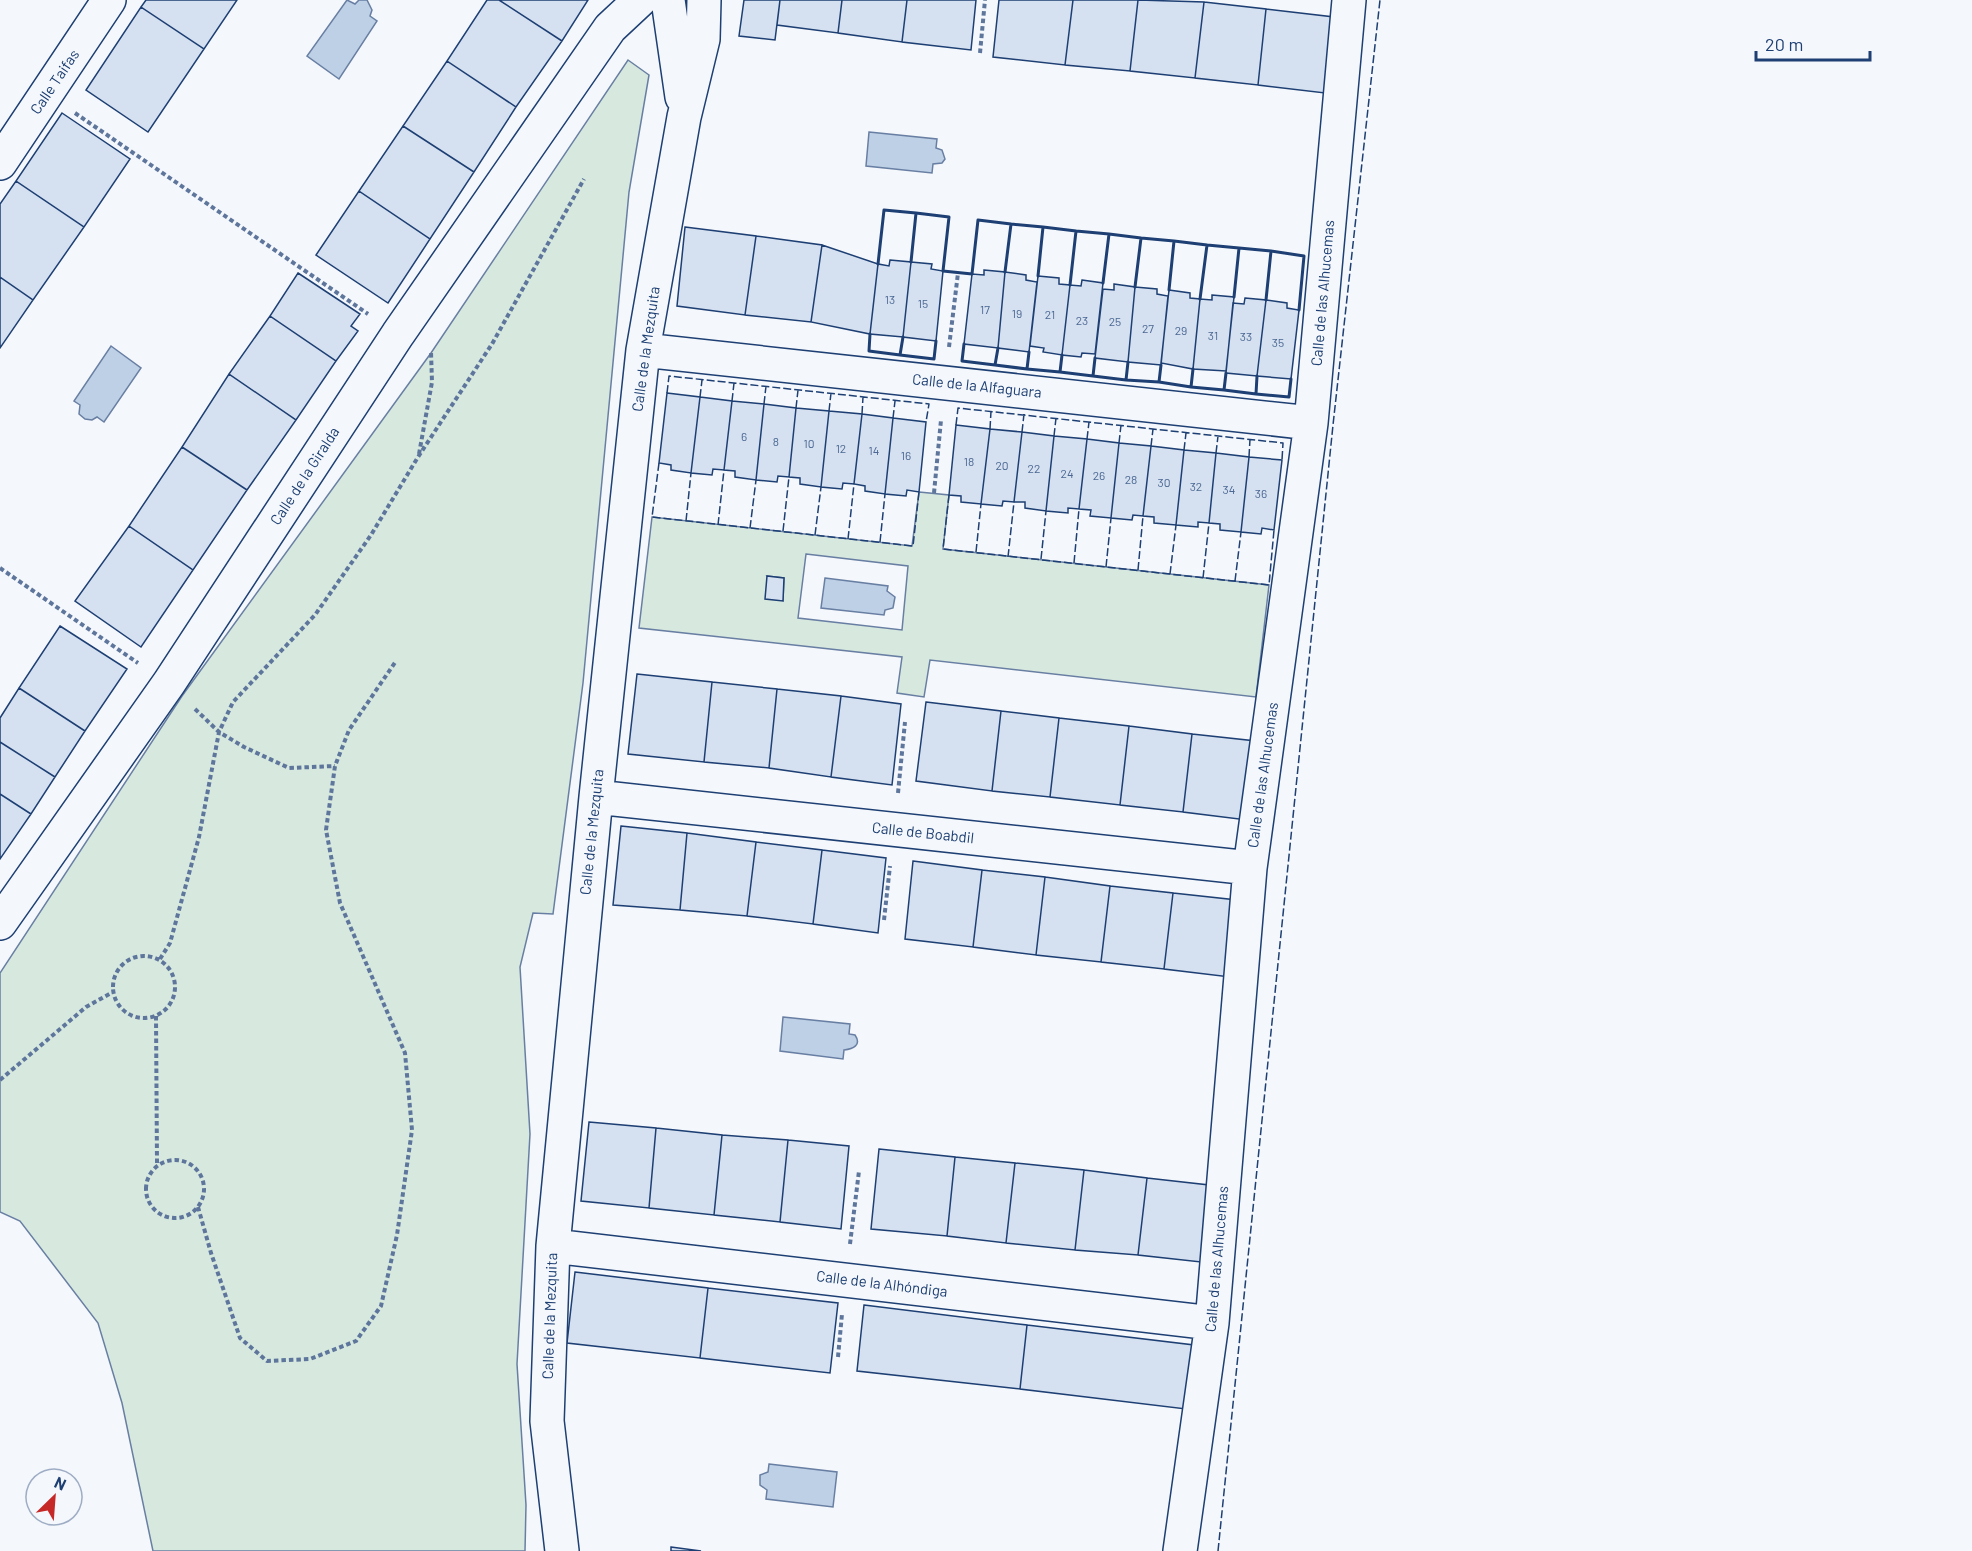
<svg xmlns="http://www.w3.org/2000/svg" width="1972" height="1551" font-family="Barlow,sans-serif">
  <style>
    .green { fill: #d7e8df; stroke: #687fa3; stroke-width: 1.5; fill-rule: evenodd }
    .water { fill: #bed0e5; stroke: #687fa3; stroke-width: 1.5 }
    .building { fill: #d5e0f0; stroke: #1d3f73; stroke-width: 1.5 }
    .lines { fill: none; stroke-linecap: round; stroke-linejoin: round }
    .street-casing { stroke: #1d3f73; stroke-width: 36 }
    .path { stroke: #5e769c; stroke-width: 4; stroke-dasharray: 4.5 3; stroke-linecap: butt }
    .street { stroke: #f4f7fb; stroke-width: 33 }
    .fence { stroke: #1d3f73; stroke-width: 1.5; stroke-dasharray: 8 3; stroke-linecap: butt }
    .wall { stroke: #1d3f73; stroke-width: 3 }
    .labels { text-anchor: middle; stroke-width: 4.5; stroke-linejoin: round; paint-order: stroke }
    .number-label { font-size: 12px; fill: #4b6792 }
    .street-label { font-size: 15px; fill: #1d3f73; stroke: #f4f7fb }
  </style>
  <rect width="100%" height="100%" fill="#f4f7fb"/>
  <path class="green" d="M628 60 649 75 629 192 583 683 553 914 533 913 520 967 530 1134 517 1364 526 1505 525 1551H153L122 1403 98 1323 20 1221 0 1212V973L182 696 431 353Z
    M919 492 949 495 943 549 1269 585 1256 697 930 660 924 697 897 693 902 657 639 628 652 517 912 546ZM806 554 908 566 902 630 798 618ZM767 576 784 578 783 600Z"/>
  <path class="water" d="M347 0 355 4 359 0H367L372 10 370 16 377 21 339 79 307 56Z
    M869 132 937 139 936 148 942 150 945 159 942 163 933 164 932 173 866 166Z
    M111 346 141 368 104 422 97 417 92 420 85 419 79 414 80 405 74 401Z
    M825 578 888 586 887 591 895 597 893 608 885 610 884 615 821 608Z
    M783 1017 850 1024 849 1034 855 1035C862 1045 853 1049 844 1050L843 1059 780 1051Z
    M769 1464 837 1472 833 1507 766 1499 767 1490 760 1485V1475L768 1472Z"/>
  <path class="building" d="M146 0H237L204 49 141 7Z
    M487 0H499L562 41 516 107 447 61Z
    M499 0H588L562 41Z
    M744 0H780L775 40 739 36Z
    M780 0H842L838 33 777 25Z
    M842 0H907L902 42 838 33Z
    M907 0H976L971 50 902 42Z
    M999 0H1073L1065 65 993 57Z
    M1073 0H1138L1130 71 1065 65Z
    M1138 0 1204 2 1195 78 1130 71Z
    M1204 2 1266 9 1258 85 1195 78Z
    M141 7 204 49 148 132 86 90Z
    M1266 9 1334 17 1325 93 1258 85Z
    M447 61 516 107 474 172 403 126Z
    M62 113 130 159 84 227 16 181Z
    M403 126 474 172 430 239 359 191Z
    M16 181 84 227 33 300 0 277V204Z
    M359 191 430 239 388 303 316 255Z
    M685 227 756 236 745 315 677 306Z
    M756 236 822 245 811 322 745 315Z
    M822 245 878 264 870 334 811 322Z
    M890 260 911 262 903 337 870 334 878 264 889 266Z
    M911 262 932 264 931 269 943 271 936 341 903 337Z
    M984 270 1005 272 998 348 964 344 972 274 984 275Z
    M1005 272 1026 275V280L1037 282 1029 352 998 348Z
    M298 273 360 314 351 326 358 331 336 361 270 316Z
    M1038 276 1059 278V284L1070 285 1062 355 1043 352 1044 348 1030 346Z
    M0 277 33 300 0 348Z
    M1082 280 1103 283 1095 354 1082 353 1081 357 1062 355 1070 285 1081 286Z
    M1114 284 1135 287 1128 362 1095 358 1103 289 1114 290Z
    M1135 287 1157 289V294L1168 296 1161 365 1128 362Z
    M1169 290 1190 293V298L1200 299 1193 369 1161 363Z
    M1212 295 1234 297 1226 371 1193 369 1200 299 1212 300Z
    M1245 298 1266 300 1257 376 1226 373 1233 303 1244 304Z
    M1266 300 1287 303V308L1299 310 1291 379 1257 376Z
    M270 316 336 361 296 420 229 374Z
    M229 374 296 420 247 490 182 447Z
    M667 393 700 397 691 473 671 470V465L659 463Z
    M700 397 732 401 724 470 713 469 712 475 691 473Z
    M732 401 764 404 756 480 735 477V471L724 470Z
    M764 404 796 408 789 477 778 476 777 482 756 480Z
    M796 408 829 411 821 487 800 484V478L789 477Z
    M829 411 862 414 854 484 843 483 842 489 821 487Z
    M862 414 893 418 885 494 865 491V486L854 484Z
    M893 418 926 422 919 492 907 490 906 496 885 494Z
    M956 425 990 429 981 504 961 502V496L949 495Z
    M990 429 1022 432 1014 502 1003 501 1002 506 981 504Z
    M1022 432 1054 436 1046 511 1025 508V502H1014Z
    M1054 436 1087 439 1079 509 1068 508V513L1046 511Z
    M1087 439 1119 443 1111 518 1090 516 1091 510 1079 509Z
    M1119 443 1151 446 1143 516 1133 515 1132 520 1111 518Z
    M1151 446 1184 450 1176 525 1154 523V517L1143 516Z
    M182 447 247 490 193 570 129 526Z
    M1184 450 1216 453 1209 523 1198 522V527L1176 525Z
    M1216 453 1249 457 1241 532 1220 530V524L1209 523Z
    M1249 457 1282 460 1274 530 1262 528 1261 534 1241 532Z
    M129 526 193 570 141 647 75 601Z
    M767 576 784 578 783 601 765 599Z
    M60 626 127 669 85 731 19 688Z
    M637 674 712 682 704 762 628 754Z
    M712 682 777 689 769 768 704 762Z
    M19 688 85 731 55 777 0 742V718Z
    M777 689 841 696 831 777 769 768Z
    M841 696 901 704 892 785 831 777Z
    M926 702 1001 711 992 791 916 781Z
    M1001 711 1059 718 1050 797 992 791Z
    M1059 718 1129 726 1120 805 1050 797Z
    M1129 726 1192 734 1183 812 1120 805Z
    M1192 734 1256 741 1247 820 1183 812Z
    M0 742 55 777 31 814 0 794Z
    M0 794 31 814 0 859Z
    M621 826 687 833 680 910 613 905Z
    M687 833 756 842 747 916 680 910Z
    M756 842 822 850 813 924 747 916Z
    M822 850 886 858 878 933 813 924Z
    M913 861 982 870 973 947 905 939Z
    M982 870 1045 877 1036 955 973 947Z
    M1045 877 1110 886 1101 962 1036 955Z
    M1110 886 1173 893 1164 969 1101 962Z
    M1173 893 1237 900 1230 977 1164 969Z
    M589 1122 656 1128 649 1208 581 1201Z
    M656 1128 722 1135 714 1215 649 1208Z
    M722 1135 788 1140 780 1222 714 1215Z
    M788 1140 849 1146 841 1229 780 1222Z
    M879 1149 955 1157 947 1236 871 1229Z
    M955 1157 1015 1163 1006 1243 947 1236Z
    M1015 1163 1084 1170 1075 1250 1006 1243Z
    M1084 1170 1147 1178 1138 1255 1075 1250Z
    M1147 1178 1209 1185 1201 1262 1138 1255Z
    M575 1272 708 1288 700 1358 567 1343Z
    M708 1288 838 1303 830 1373 700 1358Z
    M864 1305 1027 1325 1020 1389 857 1371Z
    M1027 1325 1194 1345 1186 1409 1020 1389Z
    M671 1547 701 1551H671Z"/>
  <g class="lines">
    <defs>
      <path id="street" d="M668 0 682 97
        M0 163 109 0
        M643 350 1311 423
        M596 797 1250 868
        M0 923 169 683 398 334 610 28 640 0
        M553 1246 1212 1323
        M562 1551 547 1421 553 1246 596 797 643 350 684 117 703 39 704 0
        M1180 1551 1212 1323 1250 868 1311 423 1349 0"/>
    </defs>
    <use href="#street" class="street-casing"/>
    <path class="path" d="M980 53 985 0
      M75 113 368 314
      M949 347 958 273
      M419 454 432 382 431 352
      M934 493 941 420
      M0 568 138 663
      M195 709 219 732 244 747 289 768 335 766
      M898 793 905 722
      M884 920 890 866
      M113 987a31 31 0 1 1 62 0a31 31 0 1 1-62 0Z
      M160 959 170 943 199 837 219 732 233 702 315 615 371 535 418 457 492 344 584 179
      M156 1016 157 1164
      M0 1080 86 1007 113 992
      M146 1189a29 29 0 1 1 58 0a29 29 0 1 1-58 0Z
      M198 1207 211 1253 240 1338 267 1361 310 1359 356 1341 381 1306 397 1235 412 1130 405 1053 340 903 326 830 335 766 349 730 396 661
      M850 1244 859 1171
      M838 1357 842 1314"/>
    <use href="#street" class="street"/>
    <path class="fence" d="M667 393 669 376 929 404 926 422
      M700 397 702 380
      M732 401 734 383
      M764 404 766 386
      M796 408 798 390
      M829 411 831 393
      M862 414 863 397
      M893 418 895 401
      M956 425 958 408 1283 443 1282 460
      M990 429 991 411
      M1022 432 1024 414
      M1054 436 1056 418
      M1087 439 1089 422
      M1119 443 1121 425
      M1151 446 1153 429
      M1184 450 1186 433
      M1216 453 1218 436
      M1249 457 1250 439
      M659 463 652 517 913 546 919 492
      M949 495 943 549 1269 585 1274 530
      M686 521 691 473
      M718 525 724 470
      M750 528 756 480
      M783 531 789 477
      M815 535 821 487
      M848 539 854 484
      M880 542 885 494
      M976 552 981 504
      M1008 557 1014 502
      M1041 559 1046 511
      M1074 563 1079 509
      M1106 567 1111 518
      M1138 570 1143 516
      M1170 574 1176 525
      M1203 578 1209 523
      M1235 581 1241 532
      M1218 1551 1333 425 1380 0"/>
    <path class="wall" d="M1271 251 1304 256 1299 310
      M911 262 916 213 949 217 943 271 972 274 978 220 1011 224
      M878 264 884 210 916 213
      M1005 272 1011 224 1043 227
      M1038 276 1043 227 1076 231
      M1103 283 1109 234 1141 238
      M1070 285 1076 231 1109 234
      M1135 287 1141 238 1174 241
      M1169 290 1174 241 1207 245
      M1234 297 1239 248 1271 251 1266 300
      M1200 299 1207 245 1239 248
      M870 334 869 351 900 355 903 337
      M964 344 962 361 995 365
      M998 348 995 365 1027 369
      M1029 352 1027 369 1060 372
      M900 355 934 359 936 341
      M1062 355 1060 372 1093 376
      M1095 358 1093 376 1126 380
      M1128 362 1126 380 1159 382
      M1161 365 1159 382 1191 387
      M1193 369 1191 387 1224 390
      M1226 373 1224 390 1256 394 1257 376
      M1256 394 1289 397 1291 379"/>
  </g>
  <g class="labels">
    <g class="number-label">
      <text x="890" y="304">13</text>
      <text x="923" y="308">15</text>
      <text x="985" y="314">17</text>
      <text x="1017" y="318">19</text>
      <text x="1050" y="319">21</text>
      <text x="1082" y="325">23</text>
      <text x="1115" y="326">25</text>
      <text x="1148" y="333">27</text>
      <text x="1181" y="335">29</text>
      <text x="1213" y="340">31</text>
      <text x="1246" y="341">33</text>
      <text x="1278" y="347">35</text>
      <text x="744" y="441">6</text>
      <text x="776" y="446">8</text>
      <text x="809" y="448">10</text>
      <text x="841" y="453">12</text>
      <text x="874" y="455">14</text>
      <text x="906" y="460">16</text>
      <text x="969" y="466">18</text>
      <text x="1002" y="470">20</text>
      <text x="1034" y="473">22</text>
      <text x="1067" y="478">24</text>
      <text x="1099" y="480">26</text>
      <text x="1131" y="484">28</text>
      <text x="1164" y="487">30</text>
      <text x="1196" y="491">32</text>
      <text x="1229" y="494">34</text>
      <text x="1261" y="498">36</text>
    </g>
    <g class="street-label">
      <text transform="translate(55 82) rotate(-56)" y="5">Calle Taifas</text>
      <text transform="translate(1323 293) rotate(-85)" y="5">Calle de las Alhucemas</text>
      <text transform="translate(646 349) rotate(-82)" y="5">Calle de la Mezquita</text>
      <text transform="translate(977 386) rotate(6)" y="5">Calle de la Alfaguara</text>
      <text transform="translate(305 476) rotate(-57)" y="5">Calle de la Giralda</text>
      <text transform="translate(1263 775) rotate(-82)" y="5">Calle de las Alhucemas</text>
      <text transform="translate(592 832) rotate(-84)" y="5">Calle de la Mezquita</text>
      <text transform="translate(923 833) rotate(6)" y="5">Calle de Boabdil</text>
      <text transform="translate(1217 1259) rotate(-85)" y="5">Calle de las Alhucemas</text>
      <text transform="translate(882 1284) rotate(7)" y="5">Calle de la Alhóndiga</text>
      <text transform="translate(550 1316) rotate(-88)" y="5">Calle de la Mezquita</text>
    </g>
  </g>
  <g transform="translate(54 1497) rotate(25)"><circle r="28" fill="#f4f7fb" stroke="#9eadc5" stroke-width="1.5"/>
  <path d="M0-4.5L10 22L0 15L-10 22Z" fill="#c62828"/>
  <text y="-9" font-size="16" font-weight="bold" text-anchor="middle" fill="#1d3f73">N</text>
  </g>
  <path d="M1756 51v9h114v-9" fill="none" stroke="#1d3f73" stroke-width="3"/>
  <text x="1765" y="51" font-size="18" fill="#1d3f73" stroke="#f4f7fb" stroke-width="4.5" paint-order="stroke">20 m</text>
</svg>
